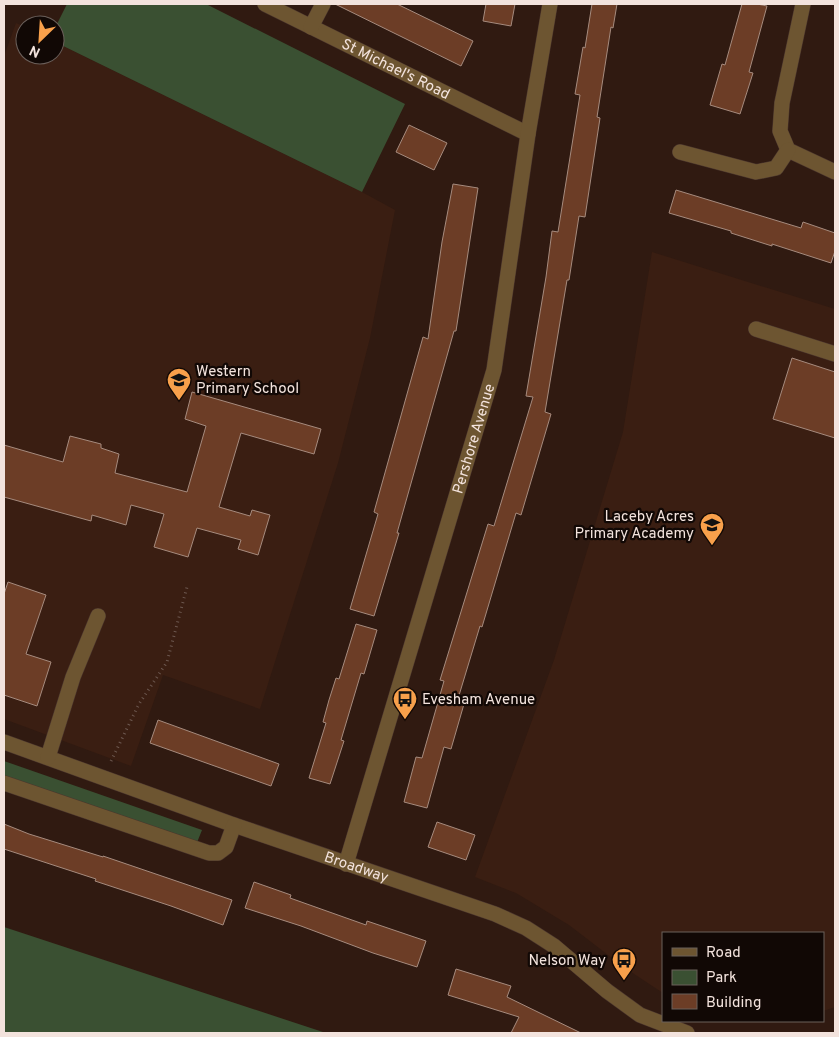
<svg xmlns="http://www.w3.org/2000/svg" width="839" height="1037" font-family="Overpass,sans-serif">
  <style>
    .built { fill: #3a1e12 }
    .green { fill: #3a5032 }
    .building { fill: #6c3d26; stroke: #a68b7e }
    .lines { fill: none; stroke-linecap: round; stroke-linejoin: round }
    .minor-casing { stroke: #4b362e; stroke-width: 16 }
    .path { stroke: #6c574f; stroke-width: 3; stroke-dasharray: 1 4; stroke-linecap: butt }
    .minor { stroke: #6d5531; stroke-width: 15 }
    .labels { text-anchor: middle; stroke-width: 4.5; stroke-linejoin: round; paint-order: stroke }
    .street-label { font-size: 15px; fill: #f3e3dd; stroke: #110805 }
    .poi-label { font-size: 15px; fill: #f3e3dd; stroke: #110805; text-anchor: start }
  </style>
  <rect width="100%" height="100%" fill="#301a11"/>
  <path class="built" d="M16 23 25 27V55H55V42L362 192 395 210 370 338 338 463 260 709 163 675 131 766 4 719V56Z
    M652 252 835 309V1007L823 1011V933H663V993L625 968 569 925 516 893 475 877 554 660 623 432Z"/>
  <path class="green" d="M67 4H206L405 104 362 192 55 42V28Z
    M4 761 202 830 196 845 4 778Z
    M4 927 326 1033H4Z"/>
  <path class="building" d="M335 4H397L473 41 461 66Z
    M486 4H515L511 26 483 21Z
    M592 4H617L613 28 611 27 597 117 600 118 585 217 579 216 569 280H567L545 412 551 414 521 515 516 513 482 627 480 626 457 702 464 704 451 749 444 747 427 808 404 802 416 757 422 758 444 681 440 680 488 524 494 526 533 397 526 396 546 277 552 231 558 232 580 95 575 94 583 47 585 48Z
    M742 4H757L767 6 749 72 753 73 740 114 710 105 722 64 725 65Z
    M409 125 447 143 434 170 396 152Z
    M453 184 478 188 456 331H454L397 533H399L374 616 350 609 378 514 374 512 423 337 428 339 442 242Z
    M676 190 801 228 803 222 835 233V251L831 263 772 244V246L731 233V231L669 213Z
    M792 358 835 372V438L773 419Z
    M192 392 321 429 314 454 241 433 219 507 250 516 252 510 270 515 258 555 238 549 241 540 197 528 188 557 154 547 164 514 131 505 126 525 92 515 91 521 4 497V445L63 462 70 436 101 444V448L119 454 115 473 187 492 206 426 185 419Z
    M8 582 46 595 26 654 51 662 37 706 4 695V594Z
    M356 624 377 630 364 674 361 673 341 740 344 741 330 784 309 778 326 723 323 722 329 700 336 678 339 679Z
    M158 720 279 764 271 786 150 743Z
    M437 822 475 835 466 860 428 847Z
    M4 824 29 834 103 857V856L232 900 223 925 171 906 95 881 96 879 4 849Z
    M254 882 291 895 290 898 366 925 367 921 426 941 417 967 373 953 301 926 245 908Z
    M456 969 511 986 507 997 581 1033H511L519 1017 448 995Z"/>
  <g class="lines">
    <defs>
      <g id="minor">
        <path id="s1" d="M265 4 528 134"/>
        <path d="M803 4 782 103 780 131 788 150 835 172"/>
        <path d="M311 27 323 4"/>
        <path d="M680 152 756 172 776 168 788 150"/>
        <path d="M756 329 835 354"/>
        <path id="s2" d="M4 742 234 825 495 914 526 928 554 946 607 991 640 1015 687 1033"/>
        <path d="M48 757 73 677 98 616"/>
        <path d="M4 783 209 853H218L226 847 234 825"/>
        <path id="s3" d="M346 864 494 370 528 134 550 4"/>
      </g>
    </defs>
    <use href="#minor" class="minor-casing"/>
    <path class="path" d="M111 761 139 704 167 662 187 587"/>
    <use href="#minor" class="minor"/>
  </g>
  <defs>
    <symbol id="school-pin" viewBox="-11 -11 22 30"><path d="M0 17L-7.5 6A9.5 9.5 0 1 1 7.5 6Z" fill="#f8a04b" stroke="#110805"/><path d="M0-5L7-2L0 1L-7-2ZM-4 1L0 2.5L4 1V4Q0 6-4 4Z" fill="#111"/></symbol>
    <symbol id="bus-pin" viewBox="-11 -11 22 30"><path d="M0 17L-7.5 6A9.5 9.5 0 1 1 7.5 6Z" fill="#f8a04b" stroke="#110805"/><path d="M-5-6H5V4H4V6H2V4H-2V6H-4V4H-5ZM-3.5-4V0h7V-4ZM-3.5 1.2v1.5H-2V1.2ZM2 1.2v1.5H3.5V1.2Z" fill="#111"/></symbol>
  </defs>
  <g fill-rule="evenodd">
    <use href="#school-pin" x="165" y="366" width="28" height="38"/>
    <use href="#school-pin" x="698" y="511" width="28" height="38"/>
    <use href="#bus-pin" x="391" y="685" width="28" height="38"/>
    <use href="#bus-pin" x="610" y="946" width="28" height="38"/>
  </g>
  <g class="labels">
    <g class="street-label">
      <text dy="5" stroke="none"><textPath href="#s1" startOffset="146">St Michael's Road</textPath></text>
      <text dy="5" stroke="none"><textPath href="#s3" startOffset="444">Pershore Avenue</textPath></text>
      <text dy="5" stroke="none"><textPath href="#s2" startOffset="374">Broadway</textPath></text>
    </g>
    <g class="poi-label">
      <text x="196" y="376">Western<tspan x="196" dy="17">Primary School</tspan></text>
      <text x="694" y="521" text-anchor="end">Laceby Acres<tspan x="694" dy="17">Primary Academy</tspan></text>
      <text x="422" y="704">Evesham Avenue</text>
      <text x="606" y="965" text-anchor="end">Nelson Way</text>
    </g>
  </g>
  <rect width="839" height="1037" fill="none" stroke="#f3e3dd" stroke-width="10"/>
  <rect x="662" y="932" width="162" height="90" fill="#110805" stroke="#6b605b"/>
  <rect x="672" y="948" width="25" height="8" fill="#6d5531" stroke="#6b605b"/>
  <text x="706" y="957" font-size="15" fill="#f3e3dd">Road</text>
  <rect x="672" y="970" width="25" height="15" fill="#3a5032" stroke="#6b605b"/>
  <text x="706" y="982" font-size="15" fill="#f3e3dd">Park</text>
  <rect x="672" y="994" width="25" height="15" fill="#6c3d26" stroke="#6b605b"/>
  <text x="706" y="1007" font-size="15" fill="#f3e3dd">Building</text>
  <g transform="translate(40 40) rotate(205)"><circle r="24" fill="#110805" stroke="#6b605b"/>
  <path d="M0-4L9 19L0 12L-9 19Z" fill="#f8a04b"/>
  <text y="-8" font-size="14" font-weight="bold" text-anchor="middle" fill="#f3e3dd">N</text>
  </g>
</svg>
